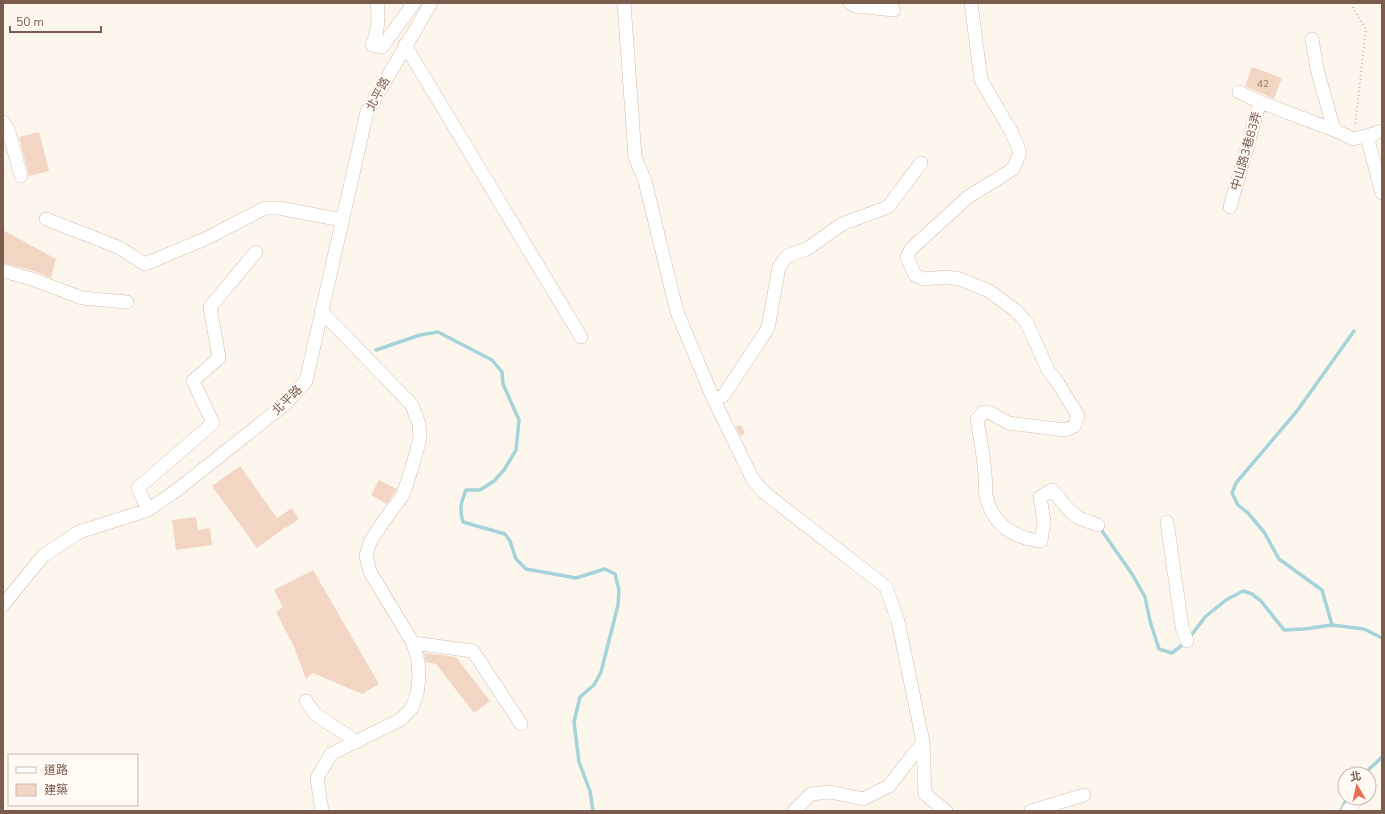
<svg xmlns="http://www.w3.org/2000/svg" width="1385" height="814" font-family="'Nunito Sans','Noto Sans TC',sans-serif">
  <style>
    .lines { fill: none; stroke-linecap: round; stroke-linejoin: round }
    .stream { stroke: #a5d3da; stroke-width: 3.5 }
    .building { fill: #f3d5c3 }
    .minor-casing { stroke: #d1beb0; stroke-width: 14 }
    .path { stroke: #d9b8a5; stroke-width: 2; stroke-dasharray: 1 3; stroke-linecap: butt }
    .minor { stroke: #fff; stroke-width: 13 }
    .labels { text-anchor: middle; stroke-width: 4; stroke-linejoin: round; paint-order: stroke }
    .number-label { font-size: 10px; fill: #987a6a }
    .street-label { font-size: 12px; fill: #7a5c4d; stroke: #fffaf3 }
  </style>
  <rect width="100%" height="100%" fill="#fdf6ec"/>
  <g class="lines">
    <path class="stream" d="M376 350 420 335 438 332 492 360 502 372 503 384 519 420 516 450 504 470 494 481 480 490H466C461 502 459 509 463 522L505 534 510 541 516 559 526 569 576 578 605 569 615 574 619 590 618 605 601 672 594 685 580 697 574 722 579 762 590 791 593 811
      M1100 528 1132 574 1145 597 1150 621 1159 649 1172 653 1186 642
      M1332 625 1322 590 1279 559 1264 532 1248 513 1238 505 1232 493 1236 483 1297 411 1354 331
      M1190 637 1205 617 1226 600 1243 591 1252 594 1261 601 1284 630 1304 629 1332 625 1364 629 1382 638
      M1364 774 1382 757
      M1341 811 1347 798"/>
  </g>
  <path class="building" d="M1252 67 1282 78 1274 99 1245 86Z
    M39 132 49 171 29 176 19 137Z
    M3 230 56 259 51 278 34 271 3 263Z
    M741 425 745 433 740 436 736 427Z
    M240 466 277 518 292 508 299 519 286 528V527L257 548 212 486Z
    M379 480 397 489 387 504 371 495Z
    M196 517 198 530 210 528 212 545 176 550 172 520Z
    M313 570 379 684 362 694 313 673 306 679 294 647 276 612 283 607 274 590Z
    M424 653 456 657 490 701 474 713 436 664 426 662Z"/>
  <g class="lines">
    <defs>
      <path id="minor" d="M377 3C379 17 378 32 372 45L382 47 414 3
        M624 3 635 157 645 181 677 312 714 400 753 480 765 493 784 508 886 587 898 621 923 742 925 794 946 811
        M850 3 855 6 894 10
        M971 3 981 80 1012 133 1020 153 1013 169 968 197 911 249 907 257 915 275 923 279 947 277 960 279 989 291 1015 310 1027 323 1048 370 1058 383 1078 416 1074 426 1065 430 1008 423 991 413 983 412 977 420C980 438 984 456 985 475 986 482 985 489 986 496 993 525 1013 538 1041 541L1044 521 1040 497 1052 490 1070 511 1079 518 1098 525
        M1312 39 1317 69 1334 130 1353 139 1370 135
        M405 45 581 337
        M1239 92 1260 102
        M3 122 8 129 21 176
        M1382 131 1370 135 1369 144 1382 193
        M1230 207 1260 102 1334 130
        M46 219 118 247 145 264 205 239 265 208H279L342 220
        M3 271 32 279 82 298 127 302
        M321 311 412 405 419 424 420 438 414 461 403 495 383 522 370 542 366 556 370 572 413 643 418 661 419 679 417 694 412 708 400 720 331 754 317 778 322 811
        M714 400 724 395 768 328 779 267 787 256 807 249 842 224 888 207 921 163
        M148 510 138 488 213 423 193 381 219 358 210 307 256 252
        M1167 522 1182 627 1187 641
        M3 605 43 556 79 532 148 510 177 490 284 405 306 381 367 112 431 3
        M413 643 473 651 521 724
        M306 701 315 714 357 742
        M794 811 811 794 830 792 863 799 889 786 923 742
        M1031 811 1084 795
        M1348 811 1357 798"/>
    </defs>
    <use href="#minor" class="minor-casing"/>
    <path class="path" d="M1354 3 1353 8 1366 29 1355 126"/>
    <use href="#minor" class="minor"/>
  </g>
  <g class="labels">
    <g class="number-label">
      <text x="1263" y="87">42</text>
    </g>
    <g class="street-label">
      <text transform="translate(378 94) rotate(-62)" y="4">北平路</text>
      <text transform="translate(1246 151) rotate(-74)" y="4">中山路3巷83弄</text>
      <text transform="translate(287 400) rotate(-44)" y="4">北平路</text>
    </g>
  </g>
  <rect width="1385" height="814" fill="none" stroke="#7a5c4d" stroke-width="8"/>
  <rect x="8" y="754" width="130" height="52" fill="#fffaf3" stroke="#cabbb1"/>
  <rect x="16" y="767" width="20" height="6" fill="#ffffff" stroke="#cabbb1"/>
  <text x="44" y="774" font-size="12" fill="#7a5c4d">道路</text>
  <rect x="16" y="784" width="20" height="12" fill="#f3d5c3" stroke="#cabbb1"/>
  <text x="44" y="794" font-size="12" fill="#7a5c4d">建築</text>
  <g transform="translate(1357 786) rotate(351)"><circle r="19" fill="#fffaf3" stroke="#cabbb1"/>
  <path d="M0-3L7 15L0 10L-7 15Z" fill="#e76f51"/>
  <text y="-6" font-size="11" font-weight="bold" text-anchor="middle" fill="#7a5c4d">北</text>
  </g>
  <path d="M10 26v6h91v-6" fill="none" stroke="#7a5c4d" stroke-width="2"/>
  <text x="16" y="26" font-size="12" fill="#7a5c4d" stroke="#fffaf3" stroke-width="3" paint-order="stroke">50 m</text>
</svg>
